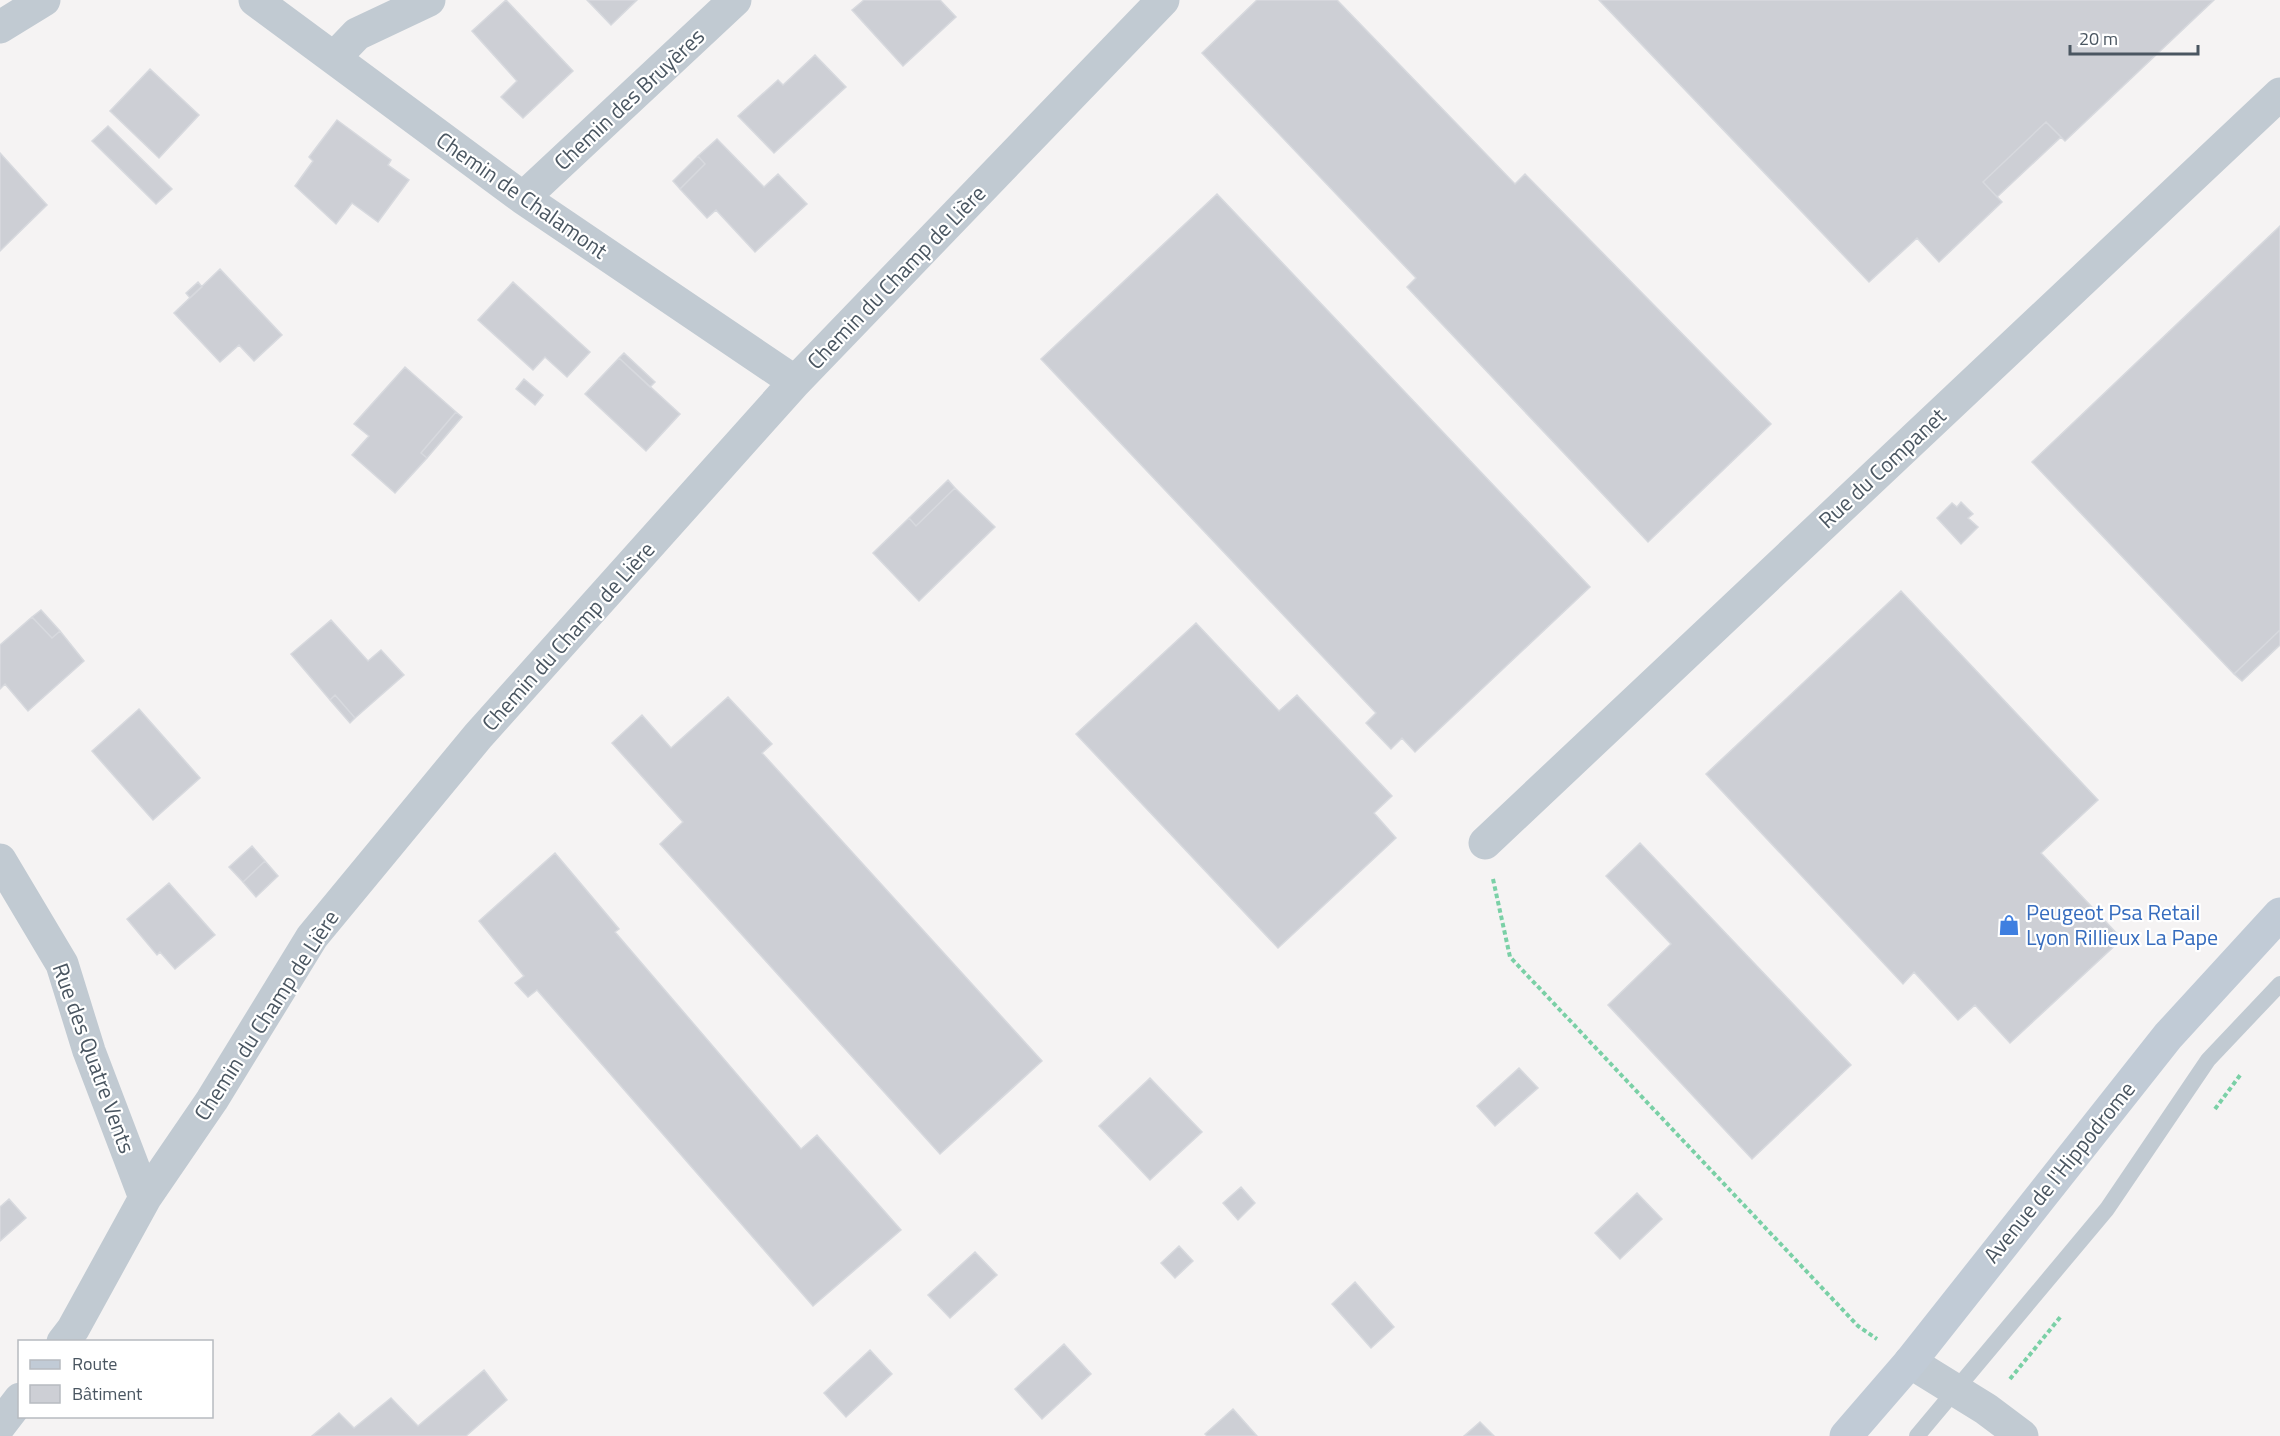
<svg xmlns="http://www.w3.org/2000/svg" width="2280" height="1436" font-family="'Titillium Web',sans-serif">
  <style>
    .building { fill: #cdcfd5; stroke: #d7d9de; stroke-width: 1.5 }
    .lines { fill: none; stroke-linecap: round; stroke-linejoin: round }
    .path { stroke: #7ad0a6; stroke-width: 4; stroke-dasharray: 4.5 3; stroke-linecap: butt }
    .service { stroke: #c1cad2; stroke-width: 16 }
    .minor { stroke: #c1cad2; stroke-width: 33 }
    .secondary { stroke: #c1cbd6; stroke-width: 33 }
    .labels { text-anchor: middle; stroke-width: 4.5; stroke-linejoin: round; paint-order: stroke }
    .street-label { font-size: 22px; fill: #4a5661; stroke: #fff }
    .shop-label { font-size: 22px; fill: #366cbe; stroke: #fff; text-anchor: start }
  </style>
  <rect width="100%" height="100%" fill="#f5f3f3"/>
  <path class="building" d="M506 0 573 71 523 118 501 97 517 81 472 31Z
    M587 0H637L611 25Z
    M864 0H940L956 17 903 66 852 10Z
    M1257 0H1337L1515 184 1525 174 1771 424 1648 542 1407 287 1416 278 1202 53Z
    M1599 0H2214L2065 141 2046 122 1983 182 2002 202 1939 262 1917 238 1869 282Z
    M815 55 846 87 774 153 738 116 778 80 783 85Z
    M150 69 199 115 159 158 110 111Z
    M337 120 391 160 388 165 409 180 378 222 352 203 336 224 295 186 313 161 309 157Z
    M2046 122 2061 137 1997 197 1983 182Z
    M108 126 172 189 156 204 92 141Z
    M717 139 764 187 778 174 807 204 755 252 716 210 707 218 680 189 705 164 698 156Z
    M0 153 47 205 0 251Z
    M698 156 705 164 680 189 673 181Z
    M1217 194 1590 587 1415 752 1402 738 1391 749 1366 723 1376 713 1041 359Z
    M2280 226V630L2234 674 2032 462Z
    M220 269 282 335 254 361 239 345 220 362 174 313Z
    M198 282 202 287 190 298 186 293Z
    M513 282 590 352 567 377 545 357 533 370 478 320Z
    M624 353 655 382 650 387 619 358Z
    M619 358 680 414 646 451 585 394Z
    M405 367 456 412 421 453 427 458 395 493 352 455 369 436 354 424Z
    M524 379 543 395 535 405 516 389Z
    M456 412 462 417 427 458 421 453Z
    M948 480 955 488 916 526 909 518Z
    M955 488 995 527 919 601 873 553 909 518 916 526Z
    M1961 502 1973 514 1968 518 1978 527 1961 544 1937 518 1952 503 1957 507Z
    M1901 591 2098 800 2041 853 2122 939 2010 1043 1975 1005 1958 1020 1914 972 1903 984 1706 774Z
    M41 610 60 631 52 638 32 617Z
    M32 617 52 638 60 631 84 661 28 711 5 684 0 689V645Z
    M331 620 368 661 381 650 404 675 355 718 335 695 330 700 291 654Z
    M1196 623 1279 711 1297 695 1392 796 1374 813 1396 838 1278 948 1076 734Z
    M2280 630V645L2242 681 2234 674Z
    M335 695 355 718 350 723 330 700Z
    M728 697 772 744 762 753 1042 1061 940 1154 660 844 683 822 612 743 642 715 671 748Z
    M139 709 200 778 153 820 92 751Z
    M1640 843 1851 1065 1752 1159 1608 1005 1671 944 1606 876Z
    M252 846 265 861 243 882 229 867Z
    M555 853 619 929 615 932 801 1149 817 1135 901 1230 813 1306 537 990 528 997 515 983 524 976 479 921Z
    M265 861 278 876 256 897 243 882Z
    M169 883 215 935 175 969 160 952 157 955 127 919Z
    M1519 1068 1538 1088 1495 1126 1477 1106Z
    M1150 1078 1202 1132 1150 1180 1099 1126Z
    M1241 1187 1255 1203 1238 1220 1223 1203Z
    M1637 1193 1662 1219 1620 1259 1595 1233Z
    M9 1199 26 1218 0 1241V1207Z
    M1179 1246 1193 1261 1175 1278 1161 1263Z
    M975 1252 997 1275 950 1318 928 1295Z
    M1355 1282 1394 1327 1371 1348 1332 1304Z
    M1064 1344 1091 1374 1042 1419 1015 1389Z
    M870 1350 892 1374 846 1417 824 1393Z
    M484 1370 507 1400 466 1436H312L339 1413 354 1428 391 1398 418 1426Z
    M1233 1409 1257 1436H1207L1205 1434Z
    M1480 1422 1494 1436H1464Z"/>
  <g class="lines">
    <path class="path" d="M1493 879 1510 957 1858 1326 1877 1339
      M2215 1109 2241 1074
      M2010 1379 2062 1315"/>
    <path class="service" d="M1917 1436 2107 1209 2208 1060 2280 984"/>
    <path class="minor" d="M255 0 523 198 795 382
      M0 27 44 0
      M334 58 357 34 429 0
      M523 198 735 0
      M1485 843 2280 94
      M0 860 62 964 89 1051 145 1198
      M63 1342 73 1329 145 1198 212 1100 312 937 478 736 795 382 1163 0
      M1910 1362 1986 1409 2022 1436
      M0 1425 20 1399"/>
    <path class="secondary" d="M1846 1436 1910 1362 2168 1036 2280 914"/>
  </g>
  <defs>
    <symbol id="shop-bare" viewBox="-9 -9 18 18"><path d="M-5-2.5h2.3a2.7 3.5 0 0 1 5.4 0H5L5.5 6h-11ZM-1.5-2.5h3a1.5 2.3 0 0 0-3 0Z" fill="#3f7fe0" stroke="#fff" stroke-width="2.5" paint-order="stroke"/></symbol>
  </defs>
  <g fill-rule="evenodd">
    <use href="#shop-bare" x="1994" y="910" width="30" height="30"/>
  </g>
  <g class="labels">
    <g class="street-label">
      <text transform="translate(629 99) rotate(-43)" y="8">Chemin des Bruyères</text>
      <text transform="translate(522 195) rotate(35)" y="8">Chemin de Chalamont</text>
      <text transform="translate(896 277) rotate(-46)" y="8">Chemin du Champ de Lière</text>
      <text transform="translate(1882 468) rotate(-43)" y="8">Rue du Companet</text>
      <text transform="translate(568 636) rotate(-48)" y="8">Chemin du Champ de Lière</text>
      <text transform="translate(266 1015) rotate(-57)" y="8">Chemin du Champ de Lière</text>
      <text transform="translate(94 1058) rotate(70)" y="8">Rue des Quatre Vents</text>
      <text transform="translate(2059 1172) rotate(-51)" y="8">Avenue de l'Hippodrome</text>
    </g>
    <g class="shop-label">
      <text x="2026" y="920">Peugeot Psa Retail<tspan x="2026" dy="25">Lyon Rillieux La Pape</tspan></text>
    </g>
  </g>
  <rect x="18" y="1340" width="195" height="78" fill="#ffffff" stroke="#b7bbc0" stroke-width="1.5"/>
  <rect x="30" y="1360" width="30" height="9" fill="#c1cbd6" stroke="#b7bbc0" stroke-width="1.5"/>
  <text x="72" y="1370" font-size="18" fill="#4a5661">Route</text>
  <rect x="30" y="1385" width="30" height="18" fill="#cdcfd5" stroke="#b7bbc0" stroke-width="1.5"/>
  <text x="72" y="1400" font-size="18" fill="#4a5661">Bâtiment</text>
  <path d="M2070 45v9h128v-9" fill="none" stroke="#4a5661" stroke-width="3"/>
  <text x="2079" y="45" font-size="18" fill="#4a5661" stroke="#ffffff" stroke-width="4.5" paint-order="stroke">20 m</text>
</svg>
